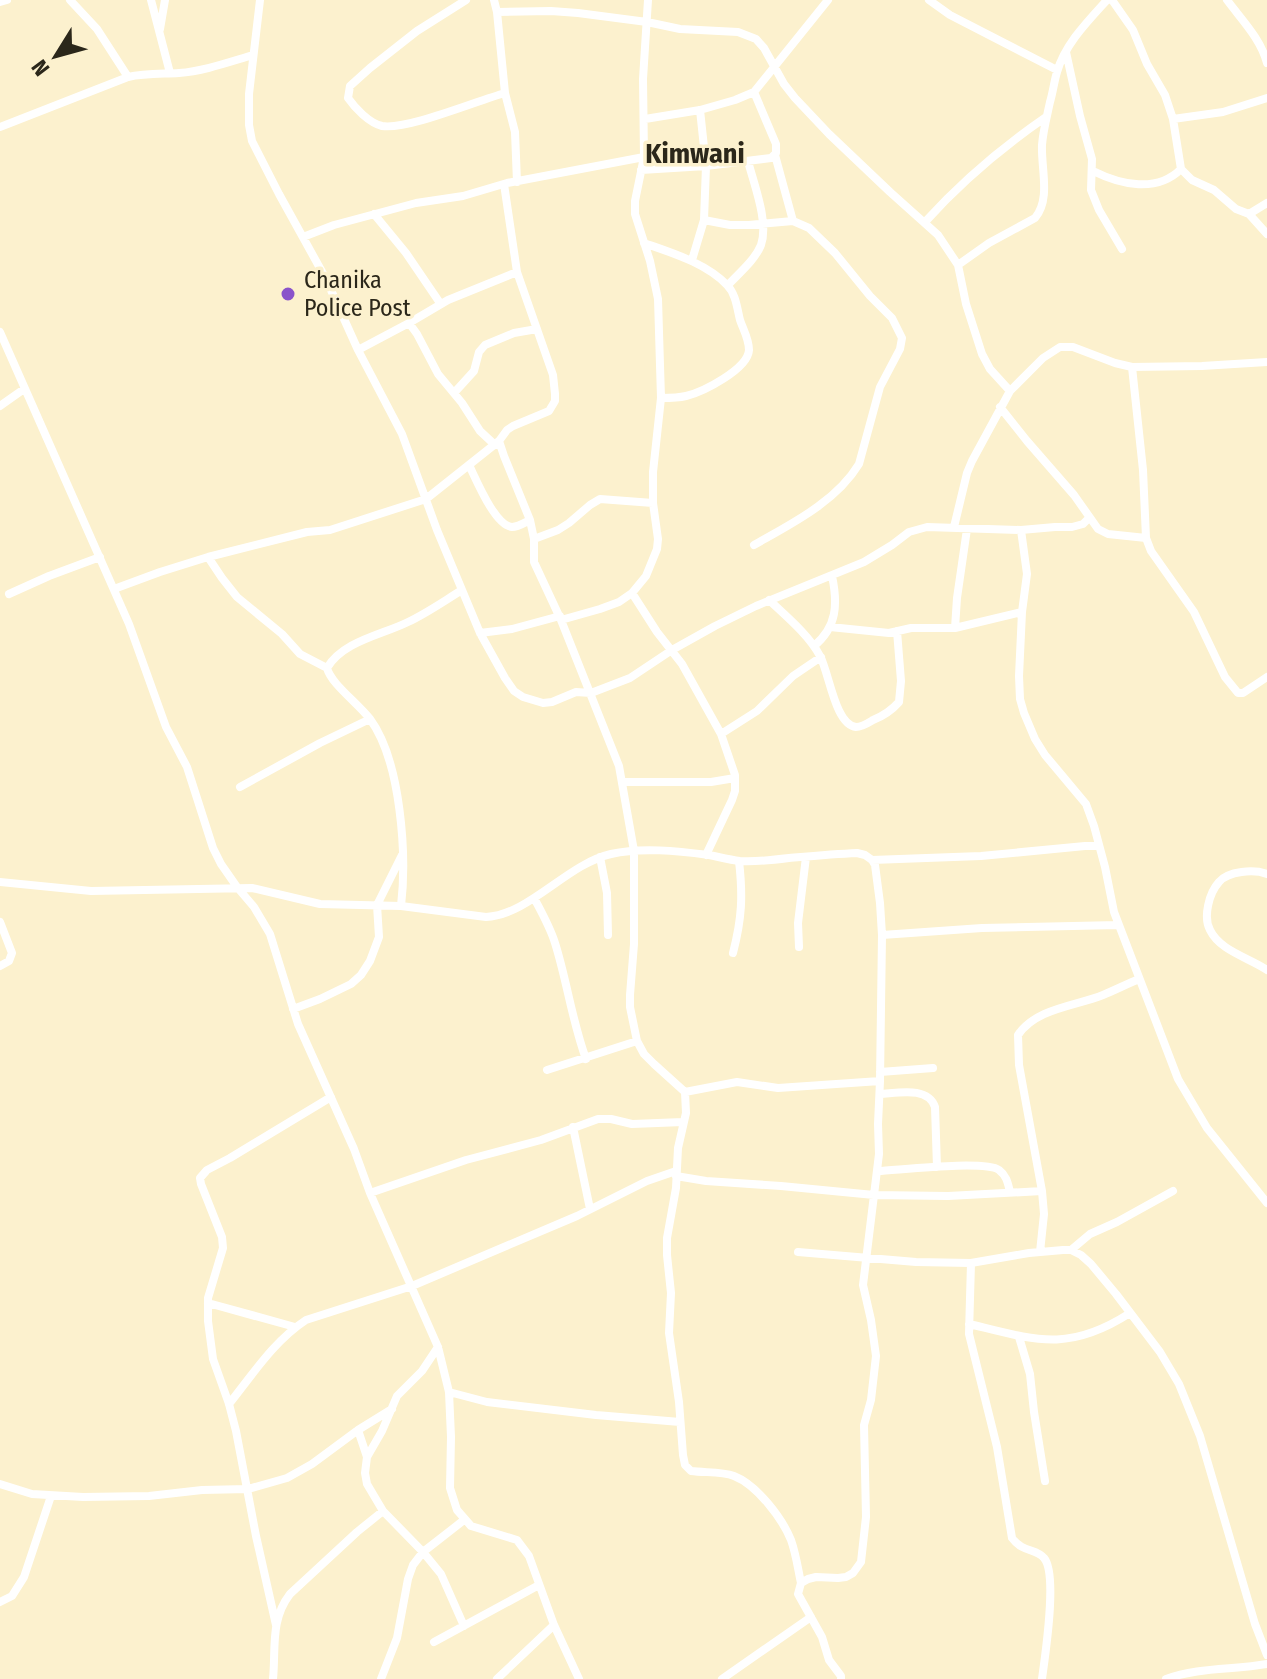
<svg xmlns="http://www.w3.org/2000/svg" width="1267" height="1679" font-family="'Fira Sans Condensed',sans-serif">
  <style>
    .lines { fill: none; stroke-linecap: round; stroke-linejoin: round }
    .minor { stroke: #fff; stroke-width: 8 }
    .poi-dot { fill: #8a53ca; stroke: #fcf1ce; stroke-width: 3 }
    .labels { text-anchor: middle; stroke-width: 7; stroke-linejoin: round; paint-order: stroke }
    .poi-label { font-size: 24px; fill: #2b271a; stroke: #fcf1ce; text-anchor: start }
    .quarter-label { font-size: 28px; font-weight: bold; fill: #2b271a; stroke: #fcf1ce }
  </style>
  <rect width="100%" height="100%" fill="#fcf1ce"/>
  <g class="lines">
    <path class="minor" d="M70 0 97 29 128 77
      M151 0 170 73
      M260 0 249 94V125L252 141 279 194 326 279 358 350 402 434 437 530 480 633 505 678 514 691 523 697 543 703 552 702 576 692 591 693 630 678 672 650 715 626 756 606 864 562 892 545 909 532 927 527 1021 530 1055 527H1072L1083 524 1089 518
      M466 0 417 31 370 68 350 86 348 98C355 108 369 123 382 126 408 130 476 101 505 93
      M494 0 497 12 505 93 515 132 517 182
      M929 0 950 15 1057 70
      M1227 0C1241 19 1261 39 1267 63
      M0 2 7 0
      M497 12 551 11 578 13 647 22 680 29 738 32 756 39 764 48 784 84 795 98 829 134 890 192 938 235 958 265 966 304 982 354 990 369 1010 391
      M160 29 165 0
      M1066 52 1080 116 1092 159 1091 190 1099 210 1122 249
      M645 119 700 110 735 100 754 92 828 0
      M1173 119 1223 112 1267 98
      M0 127 128 77C145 73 162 74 179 73 204 71 229 62 253 55
      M775 155 793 221
      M1181 169 1192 180 1214 190 1236 209 1249 214 1267 234
      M641 170 706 166 771 158 776 153V144L754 92
      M1093 171C1121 185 1157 193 1181 169L1173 119 1165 95 1147 64 1133 30 1112 0
      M504 184 517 272 553 375 555 394V401L549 411 513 426 507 430 499 441 504 456 530 520 534 539V562L561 620 619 766 634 851V944L630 995V1007L637 1041 644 1054 654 1064 685 1092 686 1113 678 1148 676 1188 667 1238V1255L671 1293 669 1333 679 1402 683 1455 685 1465 691 1471C705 1473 721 1471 734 1476 757 1485 782 1518 791 1540 796 1554 798 1569 801 1583
      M374 214 406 253 440 303
      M1249 214 1267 203
      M704 220 730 225H749L793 221 809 228 835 253 870 296 892 318 902 338 900 349 880 387 859 464C836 502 791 524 754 545
      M925 222C961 182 1001 148 1046 117
      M303 237 334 225 416 203 463 196 507 183 644 157
      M644 243C672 253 706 263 727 285 736 294 737 308 740 320 743 329 749 339 749 350 748 369 703 392 686 396 678 398 669 398 661 398
      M692 260 704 220 706 166 700 110
      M958 265 989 243 1035 218C1051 199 1041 169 1042 145 1043 131 1047 116 1050 102 1053 92 1054 82 1057 72 1065 44 1088 21 1107 0
      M728 285C739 273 755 260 761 245 769 222 754 185 748 161
      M409 323 417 334 438 374 462 403 480 431 495 445
      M0 332 129 624 166 727 187 767 213 848 221 864 237 887 254 907 270 934 298 1024 354 1149 370 1193 438 1347 449 1392 451 1437 450 1488 457 1510 471 1526 517 1540 529 1556 554 1625 579 1679
      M358 350 409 323 448 300 517 272
      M1132 367 1143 470 1146 538 1151 551 1194 612 1225 677 1238 693H1243L1267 677
      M454 393 474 371 479 352 485 345 514 333 537 329
      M0 406 24 389
      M1000 407 1027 441 1074 495 1098 529 1108 534 1146 538
      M469 465C476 479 495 526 512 527 518 527 524 523 530 520
      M954 527 967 473 972 461 1010 391 1043 358 1060 347H1073L1115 363 1132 367 1202 366 1267 362
      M1021 530 1027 574 1022 612 1019 676 1020 699 1024 713 1035 739 1045 755 1086 804 1094 826 1105 867 1114 912 1178 1079 1207 1128 1267 1203
      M534 539 558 530 569 523 590 505 600 499 653 503
      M208 557 222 578 237 597 282 634 300 654 327 668
      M114 589 160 572 208 557 307 532 330 530 426 499 499 441
      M632 593 657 632 682 664 721 734 735 775V791L732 800 706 855
      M9 594 49 576 100 557
      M769 600C786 616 809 635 820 656 829 672 835 725 856 727 862 727 868 723 873 720 883 716 892 710 899 702L901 681 897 631
      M561 620 600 609 619 602 632 593 646 576 657 549 658 539 653 503V472L661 398 658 299 650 261 635 214V201L644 157 643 79 648 0
      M830 627 889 633 911 628H955L1022 612
      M955 628 957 598 967 529
      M480 633 512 629 560 616
      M814 646C837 627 838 604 832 576
      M721 734 757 711 793 676 821 657
      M622 782H711L735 778
      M240 787 320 743 370 719
      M600 857 607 893 608 935
      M872 860 981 856 1085 846H1099
      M1267 874C1254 869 1228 871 1219 882 1209 893 1203 917 1210 930 1220 951 1250 958 1267 970
      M0 882 91 891 252 888 320 904 401 906 486 917C529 915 567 864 611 854 641 847 678 851 709 855 719 857 730 860 740 861 756 862 773 860 789 858 812 856 834 854 857 853L865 855 872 860 875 865 880 903 882 935 880 1081 878 1124 879 1154 863 1285 871 1320 876 1356 871 1400 864 1425 866 1517 861 1562 853 1573 846 1577 838 1578 816 1577 808 1579 801 1583 798 1594 822 1637 829 1660 841 1676V1679
      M534 898C542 913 550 927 555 943 567 981 572 1021 586 1059
      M401 906C407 855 401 761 370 719 358 703 331 684 327 668 343 641 382 635 408 622 427 613 444 601 462 590
      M0 922 12 953 9 961 0 966
      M882 935 982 928 1118 925
      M799 947 798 923 806 857
      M733 953C742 918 743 896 739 861
      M293 1009 320 999 351 984 361 975 370 961 379 937 377 905 402 855
      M547 1070 637 1041
      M880 1072 933 1068
      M685 1092 737 1082 778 1088 880 1081
      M880 1094C898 1093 928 1086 935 1107L937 1167
      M573 1127 590 1209
      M878 1171C900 1170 984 1160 999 1170 1007 1176 1008 1184 1010 1192
      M676 1176 706 1181 781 1186 874 1195 948 1196 1042 1191
      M370 1193 466 1160 541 1140 598 1119H611L632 1124 683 1122
      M1071 1250 1090 1234 1117 1222 1173 1191
      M798 1252 916 1262 971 1263 1029 1253 1063 1250H1071L1081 1255 1091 1264 1116 1294 1160 1352 1179 1384 1200 1436 1255 1624 1267 1655
      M1040 1252 1044 1214 1042 1191 1019 1065 1018 1035C1036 1008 1076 1006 1103 995 1115 990 1127 984 1139 979
      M971 1263 969 1334 997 1447 1012 1538C1023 1553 1036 1548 1044 1558 1058 1574 1045 1656 1042 1679
      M208 1303 295 1327
      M969 1324C1035 1340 1068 1353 1130 1313
      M1019 1337 1030 1374 1034 1412 1045 1481
      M438 1347 422 1371 397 1396 382 1431 367 1457 365 1473 367 1484 383 1511 423 1552 441 1574 464 1626
      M449 1392 487 1402 596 1415 680 1422
      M229 1404C253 1374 274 1341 306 1320L412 1286 577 1216 647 1181 676 1171
      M358 1430 367 1457
      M0 1484 32 1494 83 1497 149 1496 202 1490 248 1489 287 1478 312 1464 358 1430 392 1409
      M0 1602 12 1596 24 1577 51 1496
      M276 1625 256 1536 236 1431 229 1404 213 1359 208 1321V1298L223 1248 222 1237 201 1184 200 1178 207 1170 230 1158 331 1097
      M434 1642 539 1585
      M273 1679C276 1648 270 1620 290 1594L357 1532 383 1511
      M381 1679 397 1638 408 1579 413 1565 423 1552 464 1520
      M497 1679 554 1625
      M722 1679 811 1617
      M1166 1679C1198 1667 1234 1670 1267 1664"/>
  </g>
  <circle class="poi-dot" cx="288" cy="294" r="8"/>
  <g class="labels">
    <g class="poi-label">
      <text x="304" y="288">Chanika<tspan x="304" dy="28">Police Post</tspan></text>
    </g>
    <g class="quarter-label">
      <text x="695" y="163">Kimwani</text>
    </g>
  </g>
  <g transform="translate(56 56) rotate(233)" stroke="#fcf1ce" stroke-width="6" paint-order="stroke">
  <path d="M0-6L14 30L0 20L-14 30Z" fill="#2b271a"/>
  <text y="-12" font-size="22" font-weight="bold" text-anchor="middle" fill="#2b271a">N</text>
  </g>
</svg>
